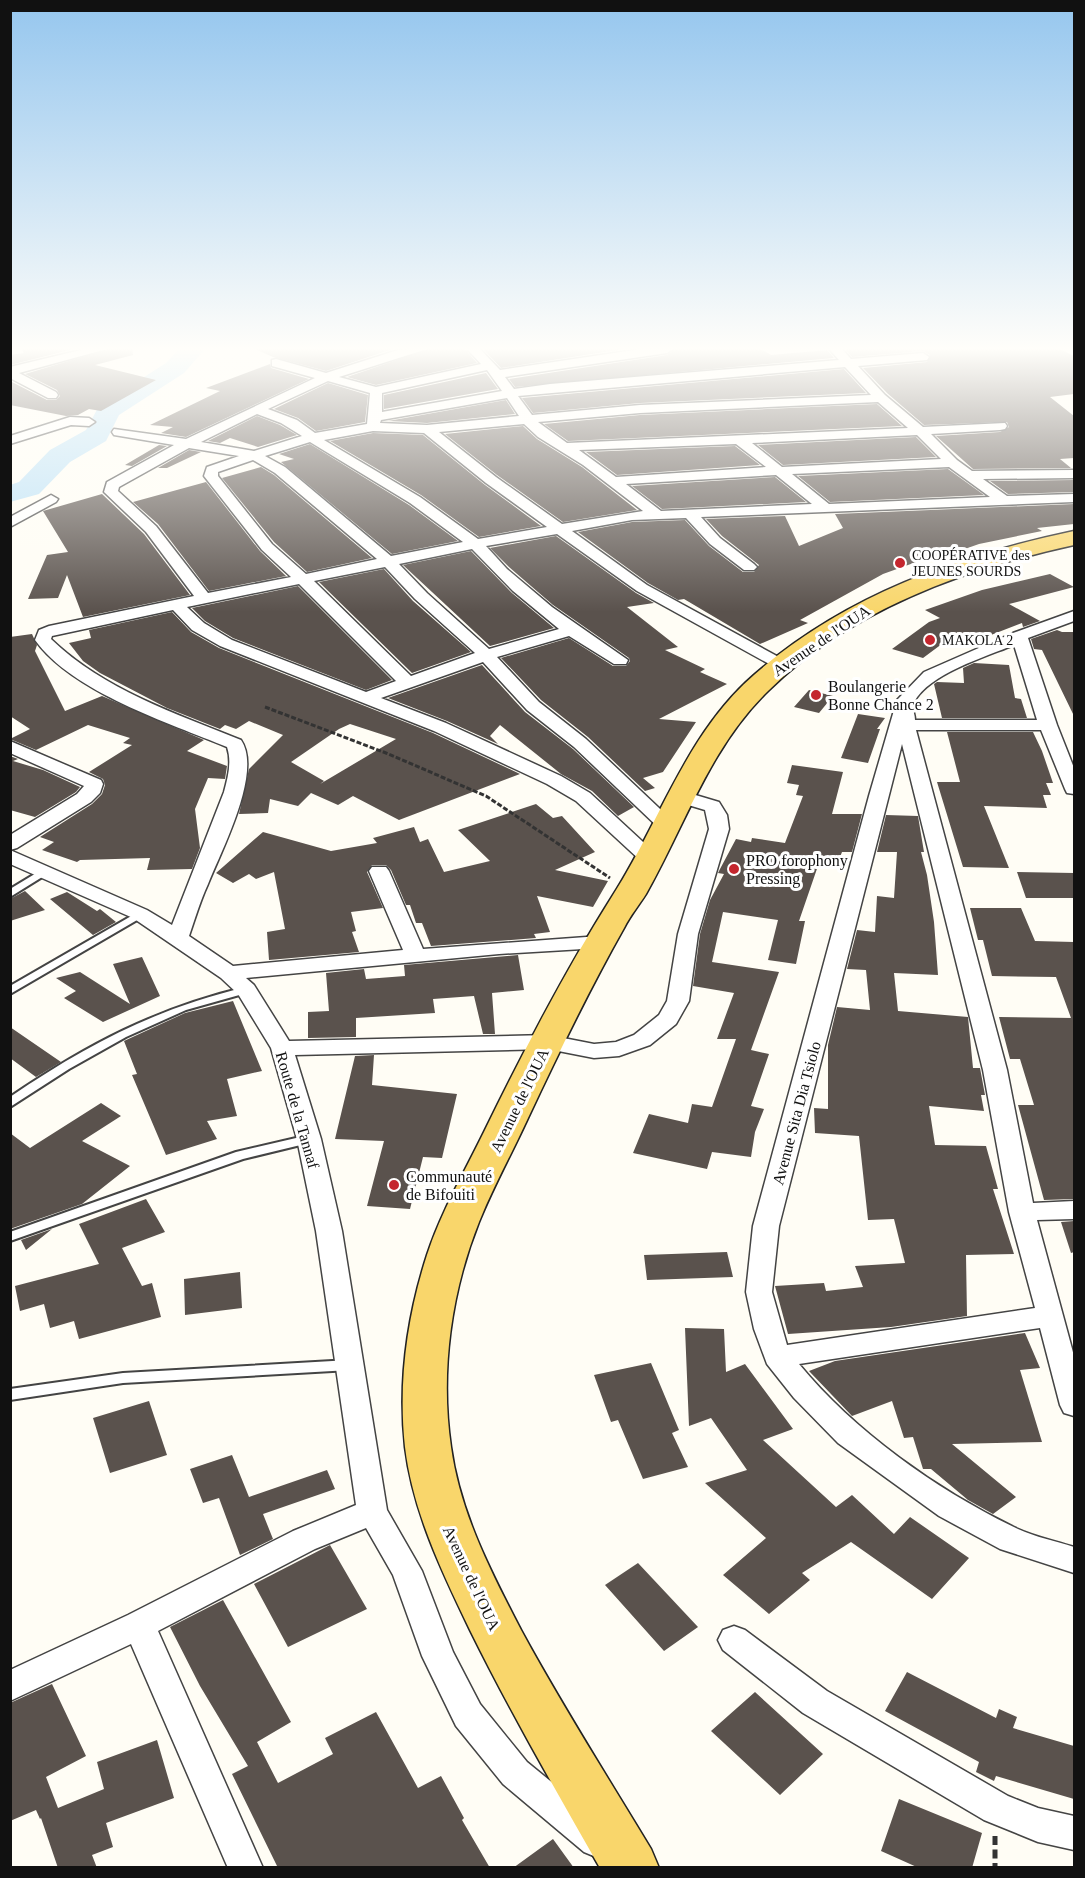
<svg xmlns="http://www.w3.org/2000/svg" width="1085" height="1878" font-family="Georgia,serif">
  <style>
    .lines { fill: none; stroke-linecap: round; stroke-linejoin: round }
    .river { fill: #b9e0f7; fill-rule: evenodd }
    .building { fill: #5a524d; fill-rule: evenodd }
    .lane-casing { stroke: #444; stroke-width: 4 }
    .street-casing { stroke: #444; stroke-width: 3 }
    .primary-casing { stroke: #222; stroke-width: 3 }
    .path-far1 { stroke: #333; stroke-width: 3; stroke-dasharray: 5 2; stroke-linecap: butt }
    .path { stroke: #333; stroke-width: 5; stroke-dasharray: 9 4.5; stroke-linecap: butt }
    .lane { fill: #fff; fill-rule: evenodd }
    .street { fill: #fff; fill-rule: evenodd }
    .primary { fill: #f9d66b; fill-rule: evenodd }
    .poi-dot { fill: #c4262e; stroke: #fff; stroke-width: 2 }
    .labels { text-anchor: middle; stroke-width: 6; stroke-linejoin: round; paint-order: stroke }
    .far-poi-label { font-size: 14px; fill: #111; stroke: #fff; text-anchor: start }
    .street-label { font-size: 16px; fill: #111; stroke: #fff }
    .poi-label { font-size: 16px; fill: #111; stroke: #fff; text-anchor: start }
  </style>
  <rect width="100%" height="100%" fill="#fffdf5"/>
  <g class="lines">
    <path class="river" d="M179 349H205L184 373 119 415 106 441 70 462 39 494 10 502V485L19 482 50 450 86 430 99 406 166 363Z"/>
  </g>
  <path class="building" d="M21 349H74L10 365V355L24 353Z
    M109 349H132L133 355 95 365 156 380 101 411 89 409 78 415 66 416 10 405V381L47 400H56L60 396 57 390 25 374Z
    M255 349H393L326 371 273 357Z
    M429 349H465L477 363 376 385 347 377Z
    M483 349H624L501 368Z
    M675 349H761L771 355 827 350 834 358 515 387 509 379 667 355Z
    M845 349H1060L1074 356V394L1050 397 1074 416V458L1060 459 1071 468 973 469 936 436 1000 432 1009 427 1007 422 924 425 887 393 863 368 927 362 930 355 923 351 852 357Z
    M270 364 271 368 309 379 186 437 161 433 173 427 150 425 220 391 206 388Z
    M844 369 866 393 640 403 533 413 522 398Z
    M486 373 498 389 384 409V395Z
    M328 383 368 395 365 422 316 431 298 418 274 409Z
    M506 400 515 414 427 423 388 421Z
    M877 404 902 426 568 441 544 424 640 415Z
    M257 416 280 425 297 435 258 447 230 438 220 443 208 441Z
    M523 426 537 439 582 467 637 510 563 522 497 475 445 434Z
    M373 433 423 435 485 485 541 526 479 537 421 495 330 441Z
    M916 437 936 457 783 465 758 445Z
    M310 444 409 505 458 541 392 554 281 462 294 459 279 454Z
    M159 445 167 446 132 466 125 465Z
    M735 446 760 465 617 475 586 452Z
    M189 450 201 452 167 468H158Z
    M261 467 274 475 372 558 307 572 274 542 222 478Z
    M948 469 984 495 830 502 798 476Z
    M775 477 806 502 662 509 632 486Z
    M1074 480V492L1008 494 990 481Z
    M206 482 260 551 286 576 209 591 158 524 133 502Z
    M102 494 144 534 190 595 83 617 67 575 58 598 28 599 47 555 68 552 43 511Z
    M1074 504V524L1037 528 1042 531 979 544 939 558 933 556 883 574 800 620 808 623 760 644 684 599 678 600 648 583 578 532 632 522 685 520 709 546 743 572H754L759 565 722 536 706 519 785 516 799 546 843 528 835 514Z
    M556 536 636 593 654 603 627 607 678 647 665 650 705 669 700 672 727 684 659 719 696 722 663 772 643 778 655 788 645 791 588 737 541 700 501 658 569 638 613 666H626L630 661 629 658 553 605 509 567 490 548Z
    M471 551 512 593 554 628 490 646 403 565Z
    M384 569 413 601 471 652 412 673 319 582Z
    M1050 574 1074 587 1009 604 1040 621 1023 627 1022 623 960 647 958 632 923 658 892 649 929 622 940 618 925 610 982 590Z
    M298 586 392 680 366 690 233 638 205 621 192 608Z
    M172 612 191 632 219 648 433 733 520 774 399 820 353 796 338 805 311 793 298 806 270 799 268 813 239 814 249 769 283 735 249 721 236 729 225 725 220 729 167 708 100 673 83 661 69 643 91 638 89 630ZM350 724 396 739 320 784 324 781 291 762 339 729Z
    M1057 630 1062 632H1074V716L1042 650 1034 649 1031 639Z
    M32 634 37 645 35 651 65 711 102 696 204 740 187 751 227 766 225 779 208 778 195 809 200 848 192 869 147 870 150 858 80 860 77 862 42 850 54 842 40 837 92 804 102 794 105 785 103 779 89 772 132 745 123 743 130 738 88 725 36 750 10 739 30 729 10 716V637Z
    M974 663 1009 665 1015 698 1021 699 1027 718H942L934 684 937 682 964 683 963 668Z
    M482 665 525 712 573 749 634 807 618 816 592 791 561 774 500 725 490 736 498 744 447 721 388 698Z
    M809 690 833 696 819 713 794 707Z
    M858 714 885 718 877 729H880L868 763 841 758Z
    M947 732H1033L1042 751 1053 783H1046L1051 795H1043L1047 808 984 806 1009 868 963 867 937 782H960Z
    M10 756 18 759 13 761 43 770 80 787 76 792 35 817 10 810Z
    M792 765 843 772 832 814H862L852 852H842L838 862 820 860 799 921H805L796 964 768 960 778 920 723 912 712 962 779 972 751 1050 769 1054 751 1106 764 1109 755 1132 751 1157 712 1152 707 1169 633 1153 649 1114 688 1123 692 1104 712 1107 736 1039H717L734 993 693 986 700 934 710 900 724 874 718 873 720 869 736 839 751 842 752 838 785 843 803 796 796 795 799 785 787 783Z
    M536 804 553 818 562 816 595 852 555 870 608 881 593 907 537 896 550 932 534 934 536 938 431 946 422 923H416L410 905H406L391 870 386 865H372L367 872 383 908 351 912 356 931 352 932 359 952 269 960 267 932 285 929 274 872 256 879 249 874 233 883 216 873 263 832 331 851 377 843 373 838 414 827 420 842 428 839 444 872 490 861 458 830Z
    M886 815 918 816 924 852H921L927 875 934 922 938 975 894 973 898 1011 968 1017 973 1068H980L985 1095H981L984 1111 929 1106 935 1145 986 1146 998 1189H993L1014 1254 966 1255 967 1316 891 1327 788 1334 775 1286 824 1283 826 1291 863 1287 855 1266 905 1263 894 1219 868 1220 859 1136 815 1133 814 1108 828 1109V1045L837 1007 870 1010 866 970 847 969 857 930 875 932 877 896 894 898 897 852H877Z
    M1017 872 1074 873V898H1026Z
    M25 891 45 910 10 921V899Z
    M67 892 97 911 100 909 116 922 93 935 50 899Z
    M970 908H1021L1035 941 1074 942V1018H1071L1056 977 992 976 983 940H978Z
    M518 955 524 990 492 993 495 1034H483L474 996 433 999 435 1013 356 1018V1037L308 1038V1012L329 1011 326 973 364 969 366 979 405 976 404 965Z
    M142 957 160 996 103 1022 64 998 76 991 56 978 80 972 130 1004 113 964Z
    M233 1001 262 1071 227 1079 237 1116 207 1121 217 1139 166 1155 132 1075 137 1074 124 1041 185 1013Z
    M999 1017 1074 1018V1199L1044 1200 1018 1105H1034L1020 1059H1010Z
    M10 1027 61 1062 36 1077 10 1058Z
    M374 1055 372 1085 457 1094 442 1158 423 1157 410 1209 367 1206 384 1141 335 1139 355 1056Z
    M101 1103 121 1116 82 1141 130 1166 82 1204 10 1229V1133L30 1148Z
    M146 1199 165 1232 122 1248 142 1286 152 1283 161 1317 79 1339 74 1321 50 1328 44 1304 20 1311 15 1286 99 1264 79 1224Z
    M1074 1221V1252L1071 1253 1061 1222Z
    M52 1229 26 1250 21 1240Z
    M727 1252 733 1277 647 1280 644 1255Z
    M240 1272 242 1308 185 1315 184 1279Z
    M685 1328 724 1329 726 1372 745 1364 793 1429 763 1440 836 1507 852 1495 894 1534 910 1517 969 1558 932 1599 851 1542 802 1573 810 1580 769 1614 723 1575 766 1538 705 1483 747 1470 711 1418 689 1426Z
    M1025 1333 1040 1368 1020 1370 1042 1442 952 1444 1016 1497 993 1514 968 1500 931 1469H923L913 1437 904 1438 892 1401 852 1416 809 1371 835 1361Z
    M651 1363 679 1430 672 1433 688 1467 643 1479 618 1420 611 1422 594 1375Z
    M149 1401 167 1455 110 1473 93 1418Z
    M232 1455 249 1497 327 1470 335 1489 263 1514 273 1539 240 1555 219 1498 203 1503 190 1469Z
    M330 1545 367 1609 288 1647 254 1584Z
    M638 1563 698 1627 664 1651 605 1585Z
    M223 1600 291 1722 257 1742 278 1783 333 1754 325 1738 376 1712 418 1788 441 1776 464 1818 462 1820 490 1868H278L232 1774 248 1766 200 1686 170 1627Z
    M907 1672 996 1718 999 1709 1017 1717 1013 1728 1074 1746V1799L996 1776 994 1781 976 1772 979 1762 885 1711Z
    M52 1684 86 1756 46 1777 58 1808 104 1789 97 1762 157 1740 174 1798 106 1823 113 1847 92 1855 97 1868H58L41 1818 40 1819 36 1810 10 1821V1703Z
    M755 1692 823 1754 780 1795 711 1731Z
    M899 1799 982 1833 972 1868H919L881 1851Z
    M553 1839 574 1868H513Z"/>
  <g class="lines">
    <defs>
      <path id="lane" d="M43 869 47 870 48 872 47 874 10 897V889Z
        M140 911 145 914 144 916 10 994V986Z
        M246 987 250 988 251 990 250 992 186 1010 126 1037 69 1069 10 1107V1097C88 1044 155 1009 246 987Z
        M309 1135 313 1136 315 1139 313 1142 243 1159 10 1241V1232L236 1152Z
        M350 1360 355 1361 357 1365 355 1369 350 1370 123 1383 10 1400V1389L123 1373Z"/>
      <path id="street" d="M85 349H107L19 373 56 392 58 395 56 398H48L10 378V367Z
        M427 349 339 377 376 387 481 364 467 349H480L500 370 641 349H673L667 353 505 377 514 389 550 384 839 360 829 349H842L851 359 923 353 929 357 927 360 858 366 885 395 923 427 1005 423 1007 426 1005 429 1000 430 931 434 957 460 972 471 1074 470V478L983 479 1007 496 1074 494V502L701 517 720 538 754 564 757 567 754 570H744L710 544 686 518 632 520 572 531 647 585 786 661 788 665 780 670 637 591 557 534 486 546 507 569 552 607 628 660 626 664H614L569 636 497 657 539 702 586 739 677 825 674 829H660L574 747 527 710 483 662 381 698 446 723 561 776 590 793 655 853 658 857 655 861H641L576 801 547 784 434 731 220 646 192 630 173 610 52 636 51 639C104 690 175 713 241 740 263 772 221 851 208 884 200 901 195 919 189 936L233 966 403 950 369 871 372 867H386L389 871 423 949 600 936 607 938 611 942 607 946 600 948 499 954 246 978 254 985 289 1041 548 1035 594 1044 616 1042 634 1035 659 1015 667 1001 678 934 709 829 705 810 675 801 673 797 675 793 682 791 719 802 727 815 729 829 698 934 689 1001 676 1024 650 1045 619 1056 594 1058 548 1049 295 1055 321 1139 342 1231 387 1510 422 1571 453 1652 480 1704 527 1762 608 1828 613 1840 608 1852 596 1857 584 1852 503 1784 456 1726 422 1656 393 1575 366 1528 315 1549 158 1631 263 1868H228L131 1644 10 1701V1670L128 1615 293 1531 356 1505 316 1231 297 1139 271 1048 238 994 221 978 133 918 10 864V850L147 910 172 925 224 792C228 777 232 762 227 747 169 723 72 692 35 640L39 630 49 626 194 596 146 532 104 492 107 482 174 445 114 435 112 432 114 429 186 439 315 378 272 366V360L276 359 326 373 398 350ZM845 367 871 395 640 405 532 415 518 396ZM487 370 502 391 382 412V393ZM328 381 370 393 367 424 315 433 297 420 268 409ZM507 398 519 416 427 425 380 423 381 420ZM878 402 908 428 567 443 538 422 640 413ZM257 414 281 423 302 436 254 451 201 442ZM524 424 538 437 583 465 643 511 562 524 496 477 439 432ZM373 431 424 433 486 483 547 527 478 539 420 497 324 440ZM917 435 941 459 782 467 752 443ZM310 442 410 503 463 542 391 556 285 467 265 456ZM736 444 766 467 616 477 579 450ZM189 448 239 456 207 467 204 476 262 550 291 577 208 593 156 526 118 491 119 487ZM253 460 275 473 377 559 306 574 272 544 218 476V472ZM949 467 990 497 829 504 792 474ZM776 475 812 504 661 511 626 484ZM472 549 513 591 559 629 489 649 427 593 399 564ZM385 567 415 599 475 653 411 676 314 581ZM299 584 396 681 366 692 232 640 204 623 187 607Z
        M70 417 89 418 95 422 89 426 71 425 10 444V436Z
        M51 495 58 499 56 502 10 527V517Z
        M1074 611V621L1028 638 1057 725 1074 768V794L1067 793 1065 789 1041 730H916L1007 1070 1033 1203 1074 1201V1219L1037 1220 1074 1356V1416L1064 1413 1060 1405 1040 1328 799 1364C855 1432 938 1491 1018 1529 1035 1537 1056 1541 1074 1547V1573L1000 1549 939 1516 838 1443 794 1398 767 1364 754 1329 746 1292 753 1226 869 796 897 700 924 672 1013 633ZM1014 645 1037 720H915C915 713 911 708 914 702 929 674 985 657 1014 645ZM902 744 983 1070 1009 1212 1035 1308 787 1345 772 1292 779 1226Z
        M10 741 101 780 103 784 100 793 91 802 17 848 10 850V835L77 794 84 786 10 753Z
        M734 1626 745 1630 827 1691 1008 1796 1038 1808 1074 1816V1850L1038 1842 984 1820 803 1713 723 1650 718 1640 723 1630Z"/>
      <path id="primary" d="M1074 531V545C964 569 850 610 768 691 710 747 685 825 646 894 639 905 630 916 624 928 589 990 558 1054 528 1118 512 1153 493 1187 479 1222 451 1292 440 1372 451 1447 460 1513 491 1572 521 1630 561 1704 607 1776 651 1849L659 1868H600C555 1789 510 1711 470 1630 442 1572 413 1512 405 1447 398 1383 407 1317 427 1255 441 1212 464 1173 484 1132 523 1052 565 971 613 895 660 822 686 734 754 675 845 595 957 556 1074 531Z"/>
    </defs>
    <use href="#lane" class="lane-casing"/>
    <use href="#street" class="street-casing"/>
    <use href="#primary" class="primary-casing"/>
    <path class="path-far1" d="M265 707 386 753 486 796 610 878"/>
    <path class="path" d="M995 1836V1868"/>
    <use href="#lane" class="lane"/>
    <use href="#street" class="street"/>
    <use href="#primary" class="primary"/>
  </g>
  <linearGradient id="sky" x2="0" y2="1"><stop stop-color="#95c6ee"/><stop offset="0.57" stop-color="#fffefa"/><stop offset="1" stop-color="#fffefa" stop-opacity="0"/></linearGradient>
  <rect width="1085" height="612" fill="url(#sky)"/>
  <g class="poi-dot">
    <circle cx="900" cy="563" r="6"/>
    <circle cx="930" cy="640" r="6"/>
    <circle cx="816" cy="695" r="6"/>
    <circle cx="734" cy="869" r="6"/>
    <circle cx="394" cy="1185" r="6"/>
  </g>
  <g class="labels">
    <g class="far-poi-label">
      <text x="912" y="560">COOPÉRATIVE des<tspan x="912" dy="16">JEUNES SOURDS</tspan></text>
      <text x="942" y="645">MAKOLA 2</text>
    </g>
    <g class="street-label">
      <text transform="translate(821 640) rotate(-34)" y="6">Avenue de l'OUA</text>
      <text transform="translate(519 1100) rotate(-64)" y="6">Avenue de l'OUA</text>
      <text transform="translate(298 1110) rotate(74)" y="6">Route de la Tannaf</text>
      <text transform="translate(796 1113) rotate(-75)" y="6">Avenue Sita Dia Tsiolo</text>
      <text transform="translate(472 1578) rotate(65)" y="6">Avenue de l'OUA</text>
    </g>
    <g class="poi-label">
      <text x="828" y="692">Boulangerie<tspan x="828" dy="18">Bonne Chance 2</tspan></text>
      <text x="746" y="866">PRO forophony<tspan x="746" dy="18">Pressing</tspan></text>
      <text x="406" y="1182">Communauté<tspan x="406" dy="18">de Bifouiti</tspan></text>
    </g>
  </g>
  <rect width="1085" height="1878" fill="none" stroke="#111111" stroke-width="24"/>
</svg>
